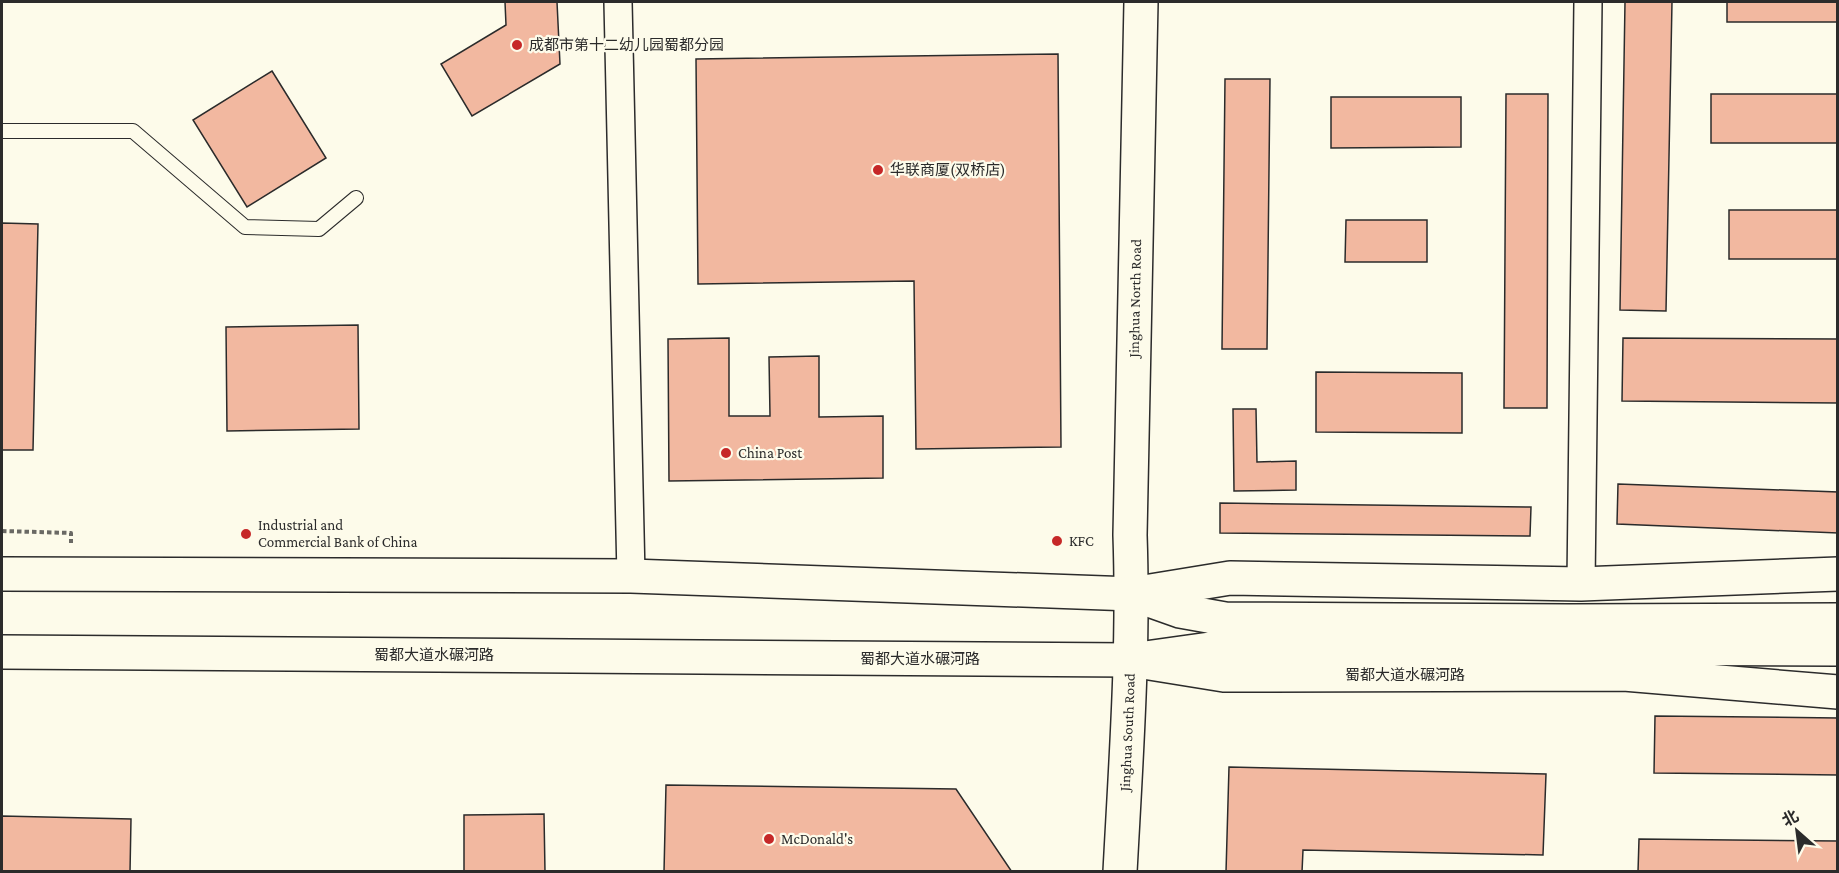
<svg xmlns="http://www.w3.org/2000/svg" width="1839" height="873" font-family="'Crimson Pro','Noto Sans SC',serif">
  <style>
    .building { fill: #f2b8a0; stroke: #2b2b2b; stroke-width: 1.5 }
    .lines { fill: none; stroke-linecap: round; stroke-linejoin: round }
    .service-casing { stroke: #2b2b2b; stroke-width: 16 }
    .minor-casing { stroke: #2b2b2b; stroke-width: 30 }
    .tertiary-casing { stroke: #2b2b2b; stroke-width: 36 }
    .primary-casing { stroke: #2b2b2b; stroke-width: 36 }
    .trunk-casing { stroke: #2b2b2b; stroke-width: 36 }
    .path { stroke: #6a6964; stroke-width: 4; stroke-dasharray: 4.5 3; stroke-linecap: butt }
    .service { stroke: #fdfbea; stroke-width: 14 }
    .minor { stroke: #fdfbea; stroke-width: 27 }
    .tertiary { stroke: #fdfbea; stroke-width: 33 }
    .primary { stroke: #fdfbea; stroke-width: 33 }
    .trunk { stroke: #fdfbea; stroke-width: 33 }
    .poi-dot { fill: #c62828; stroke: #fdfbea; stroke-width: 2 }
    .labels { text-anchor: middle; stroke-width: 4.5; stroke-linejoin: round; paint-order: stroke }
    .poi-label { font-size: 15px; fill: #2b2b2b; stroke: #fdfbea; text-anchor: start }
    .street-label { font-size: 15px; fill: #2b2b2b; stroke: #fdfbea }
  </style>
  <rect width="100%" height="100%" fill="#fdfbea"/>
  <path class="building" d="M505 2H557L560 64 472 116 441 64 506 25Z
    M1625 2H1672L1666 311 1620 310Z
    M1727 2H1838V22H1727Z
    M1058 54 1061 447 916 449 914 281 698 284 696 59Z
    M272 71 326 158 247 207 193 120Z
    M1225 79H1270L1267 349H1222Z
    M1506 94H1548L1547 408H1504Z
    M1711 94H1838V143H1711Z
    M1331 97H1461V147L1331 148Z
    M1729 210H1838V259H1729Z
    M1346 220H1427V262H1345Z
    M2 223 38 224 33 450H2Z
    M358 325 359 429 227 431 226 327Z
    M729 338V416H770L769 357 819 356V417L883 416V478L669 481 668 339Z
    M1623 338 1838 339V403L1622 401Z
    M1316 372 1462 373V433L1316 432Z
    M1233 409H1256L1257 462 1296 461V490L1234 491Z
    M1618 484 1838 492V533L1617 524Z
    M1220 503 1531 507 1530 536 1220 533Z
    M1655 716 1838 718V775L1654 773Z
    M1229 767 1546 774 1543 855 1303 850 1302 872H1226Z
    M666 785 956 789 1012 872H664Z
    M544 814 545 872H464V815Z
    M2 816 131 819 130 872H2Z
    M1639 839 1838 841V872H1638Z"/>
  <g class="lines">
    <defs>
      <path id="service" d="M2 131H133L245 227 319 229 356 198"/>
      <path id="minor" d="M618 2 631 576
        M1581 584 1588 2"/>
      <g id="tertiary">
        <path id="s1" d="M1120 872C1126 759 1134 648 1130 535L1141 2"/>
      </g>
      <path id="primary" d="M2 574 631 576 1132 594 1230 578 1581 584 1838 574
        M2 652 1131 660 1224 675 1624 674 1838 692"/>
      <path id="trunk" d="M1132 594 1180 611 1225 619 1569 621 1838 620
        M1131 660 1224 647 1838 649"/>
    </defs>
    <use href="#service" class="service-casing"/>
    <use href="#minor" class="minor-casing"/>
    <use href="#tertiary" class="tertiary-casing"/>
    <use href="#primary" class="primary-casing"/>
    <use href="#trunk" class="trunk-casing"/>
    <path class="path" d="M2 531 71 533V543"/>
    <use href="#service" class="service"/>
    <use href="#minor" class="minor"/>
    <use href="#tertiary" class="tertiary"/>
    <use href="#primary" class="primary"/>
    <use href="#trunk" class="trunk"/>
  </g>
  <g class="poi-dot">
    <circle cx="517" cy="45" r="6"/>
    <circle cx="878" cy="170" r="6"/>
    <circle cx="726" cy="453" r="6"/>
    <circle cx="246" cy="534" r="6"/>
    <circle cx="1057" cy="541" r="6"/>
    <circle cx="769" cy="839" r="6"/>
  </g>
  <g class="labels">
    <g class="poi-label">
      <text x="529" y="50">成都市第十二幼儿园蜀都分园</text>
      <text x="890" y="175">华联商厦(双桥店)</text>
      <text x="738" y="458">China Post</text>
      <text x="258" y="530">Industrial and<tspan x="258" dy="17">Commercial Bank of China</tspan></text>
      <text x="1069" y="546">KFC</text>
      <text x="781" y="844">McDonald's</text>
    </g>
    <g class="street-label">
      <text dy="5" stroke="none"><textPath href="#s1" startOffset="574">Jinghua North Road</textPath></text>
      <text x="434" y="660">蜀都大道水碾河路</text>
      <text x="920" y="664">蜀都大道水碾河路</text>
      <text x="1405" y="680">蜀都大道水碾河路</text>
      <text dy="5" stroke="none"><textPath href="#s1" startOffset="140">Jinghua South Road</textPath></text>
    </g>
  </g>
  <rect width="1839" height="873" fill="none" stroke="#2b2b2b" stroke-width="6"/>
  <g transform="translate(1797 831) rotate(332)" stroke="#fdfbea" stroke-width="4.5" paint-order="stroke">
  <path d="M0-4.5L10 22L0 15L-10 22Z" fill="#2b2b2b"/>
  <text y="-9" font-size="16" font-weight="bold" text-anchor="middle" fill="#2b2b2b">北</text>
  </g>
</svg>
